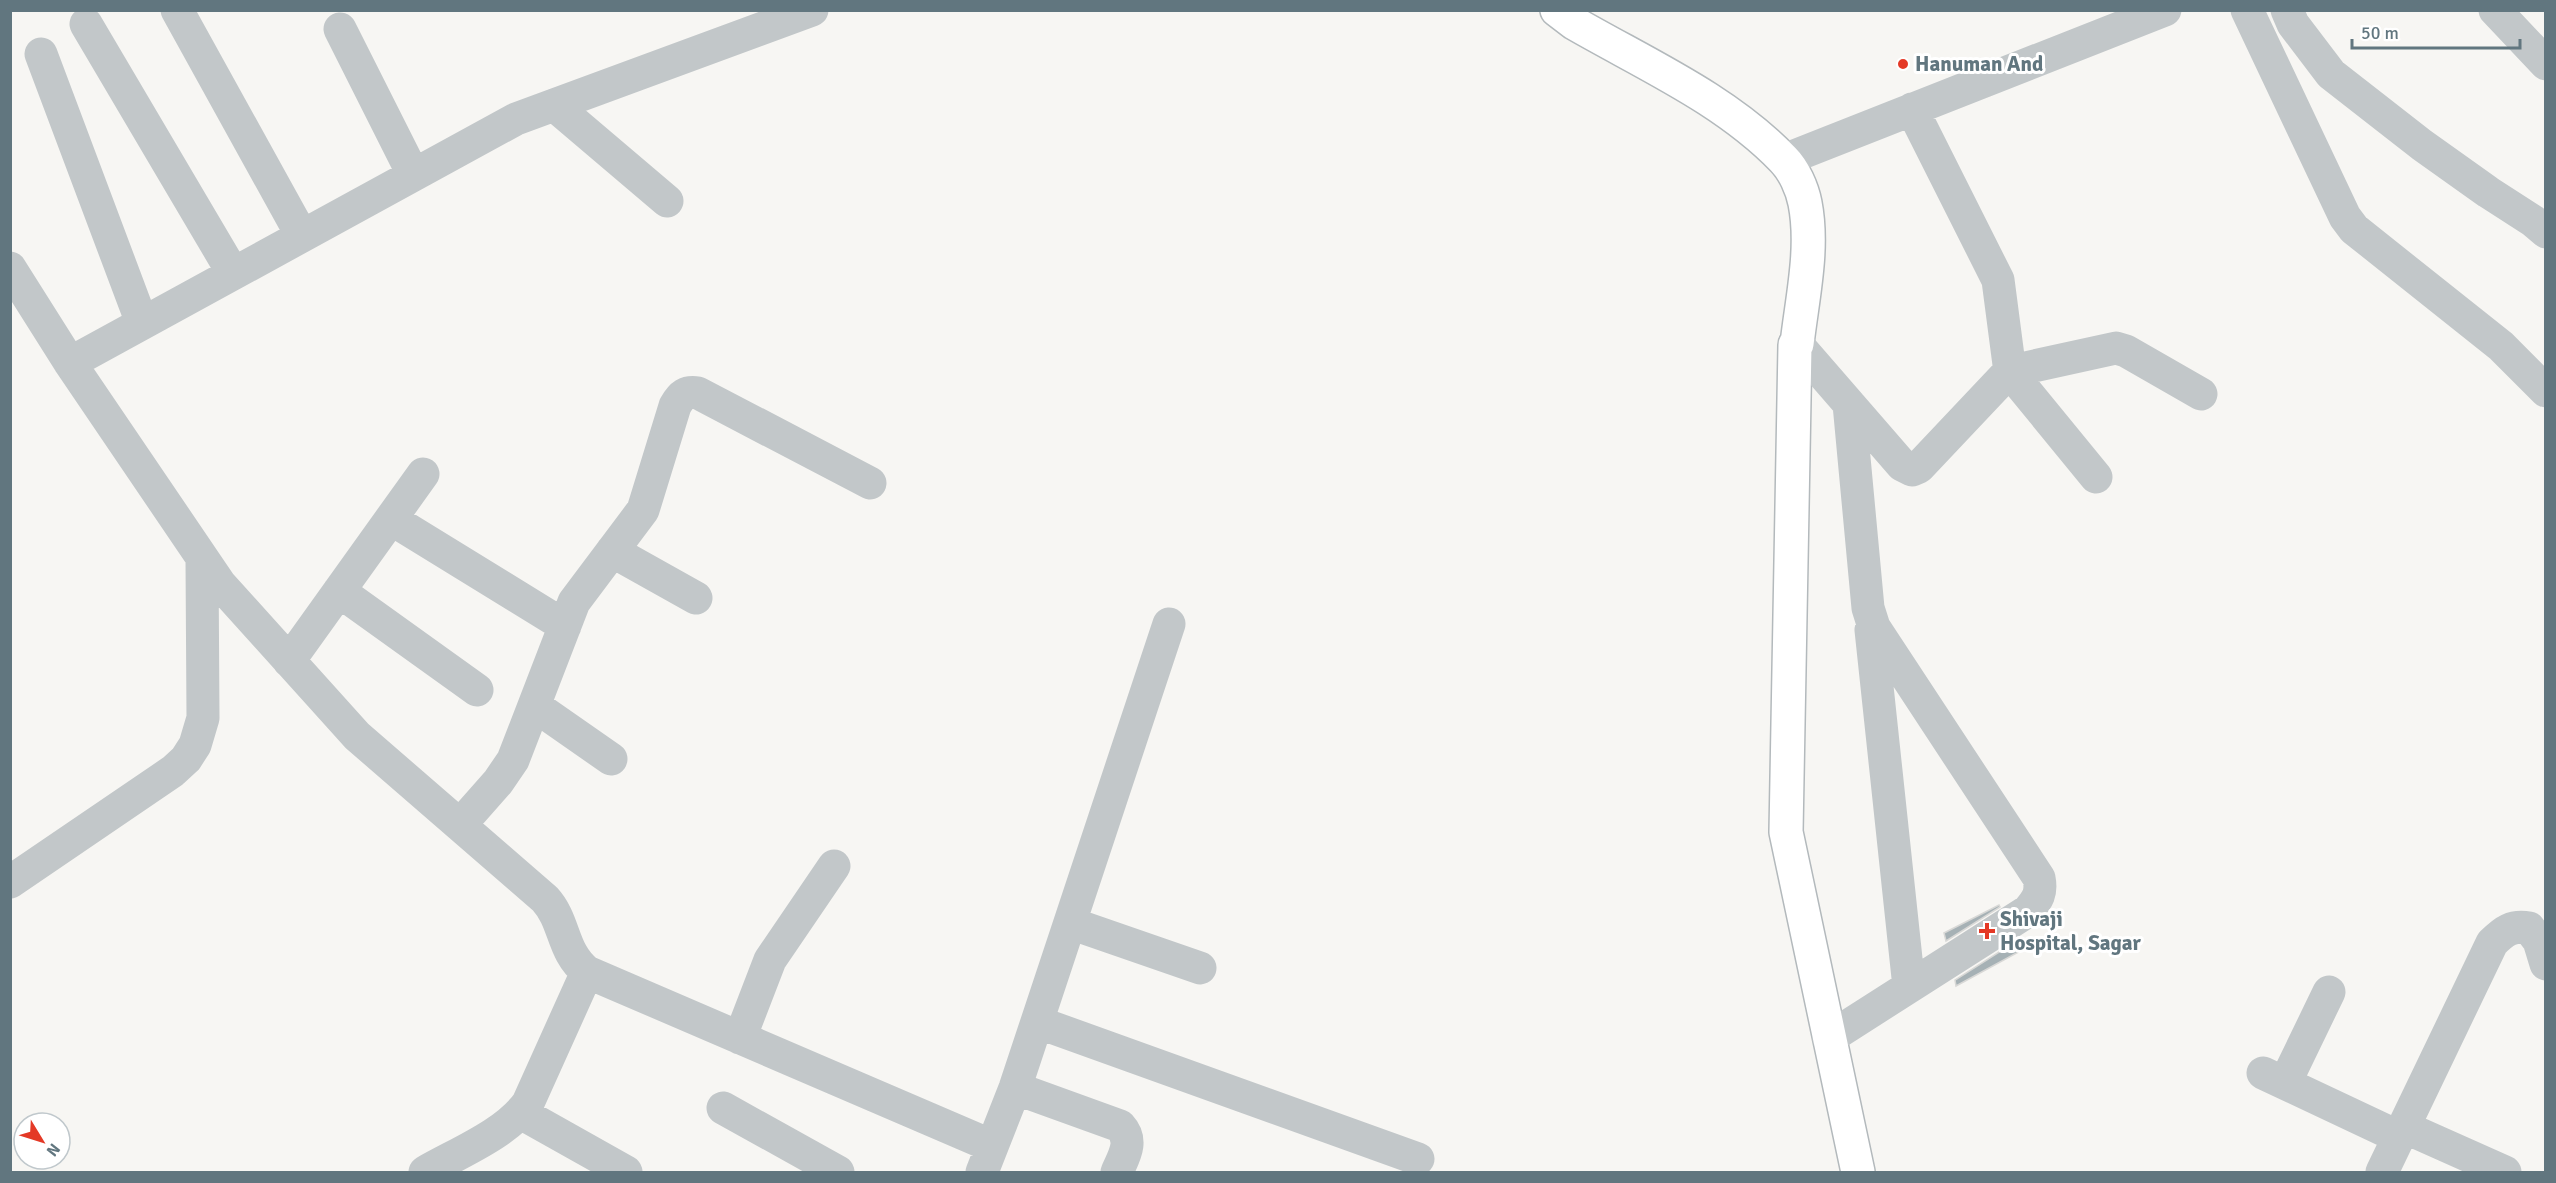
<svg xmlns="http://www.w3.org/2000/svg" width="2556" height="1183" font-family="Signika,sans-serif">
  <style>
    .building { fill: #a6b1b5; stroke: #d8d8d6; stroke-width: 1.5 }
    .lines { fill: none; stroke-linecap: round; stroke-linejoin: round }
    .major-casing { stroke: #b3b9bc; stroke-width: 36 }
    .minor { stroke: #c2c7c9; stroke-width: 33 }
    .major { stroke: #fff; stroke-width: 33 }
    .poi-dot { fill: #e43926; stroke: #fff; stroke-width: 2 }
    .labels { text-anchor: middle; stroke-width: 6; stroke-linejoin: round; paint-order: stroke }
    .poi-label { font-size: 21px; font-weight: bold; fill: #61767f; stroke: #fff; text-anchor: start }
  </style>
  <rect width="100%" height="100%" fill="#f7f6f3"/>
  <path class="building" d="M1999 905 2000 907 1946 941 1944 933Z
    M2018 940 2024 949 1956 986 1955 980Z"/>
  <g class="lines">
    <defs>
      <path id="major" d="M1557 10 1574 23C1645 64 1725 99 1783 159 1794 170 1802 188 1805 203 1814 249 1802 299 1797 344L1795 345 1786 832 1858 1172"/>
    </defs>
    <use href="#major" class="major-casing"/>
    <path class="minor" d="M177 10 302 236
      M812 10 516 119 70 363 220 584 357 736 545 899C566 922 561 951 587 972L992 1146
      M2247 10 2345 217 2354 229 2501 346 2546 391
      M2287 10 2293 24 2331 74 2422 145 2488 192 2533 221 2546 232
      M2495 10 2546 64
      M86 24 233 273
      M340 29 413 174
      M41 54 142 323
      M554 105 667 201
      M1912 109 1998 280 2010 372 2096 477
      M1784 160 2165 10
      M10 268 70 363
      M1797 344 1902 465 1912 470 1919 467 2004 377 2016 370 2116 348 2126 351 2201 394
      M391 519 565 626
      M612 551 696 598
      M339 591 477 690
      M1871 630 1909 987
      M289 661 423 474
      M535 706 611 759
      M460 825 498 782 513 760 574 602 643 510 675 406C681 395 686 391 698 393L870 483
      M10 882 173 771 186 759 195 745 203 718 202 560
      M1070 923 1200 968
      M1037 1022 1418 1159
      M740 1038 770 960 834 866
      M1829 1038 2028 911C2038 899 2042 893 2039 878L1874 627 1868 608 1849 404
      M2263 1073 2399 1137
      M2285 1083 2329 992
      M1015 1088 1120 1126C1134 1141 1124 1156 1117 1172
      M723 1108 838 1172
      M521 1113 626 1172
      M2404 1127 2505 1172
      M425 1172C458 1153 506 1134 528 1103L587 972
      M982 1172 1015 1088 1169 624
      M2382 1172 2492 943C2504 931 2512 925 2529 928L2539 941 2546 964"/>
    <use href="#major" class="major"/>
  </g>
  <g class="poi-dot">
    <circle cx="1903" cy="64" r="6"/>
    <path d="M1984 922h6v6h6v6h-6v6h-6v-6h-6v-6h6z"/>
  </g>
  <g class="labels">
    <g class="poi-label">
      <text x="1915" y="71">Hanuman And</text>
      <text x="2000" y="926">Shivaji<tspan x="2000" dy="24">Hospital, Sagar</tspan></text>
    </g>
  </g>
  <rect width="2556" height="1183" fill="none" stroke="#61767f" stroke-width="24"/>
  <g transform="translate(42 1141) rotate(128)"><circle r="28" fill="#ffffff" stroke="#c0c8cc" stroke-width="1.5"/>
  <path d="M0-4.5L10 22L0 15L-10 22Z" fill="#e43926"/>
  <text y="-9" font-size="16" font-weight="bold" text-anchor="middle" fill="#61767f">N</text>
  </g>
  <path d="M2352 39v9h168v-9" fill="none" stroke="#61767f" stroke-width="3"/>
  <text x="2361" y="39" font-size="18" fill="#61767f" stroke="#ffffff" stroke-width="4.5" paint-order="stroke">50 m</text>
</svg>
